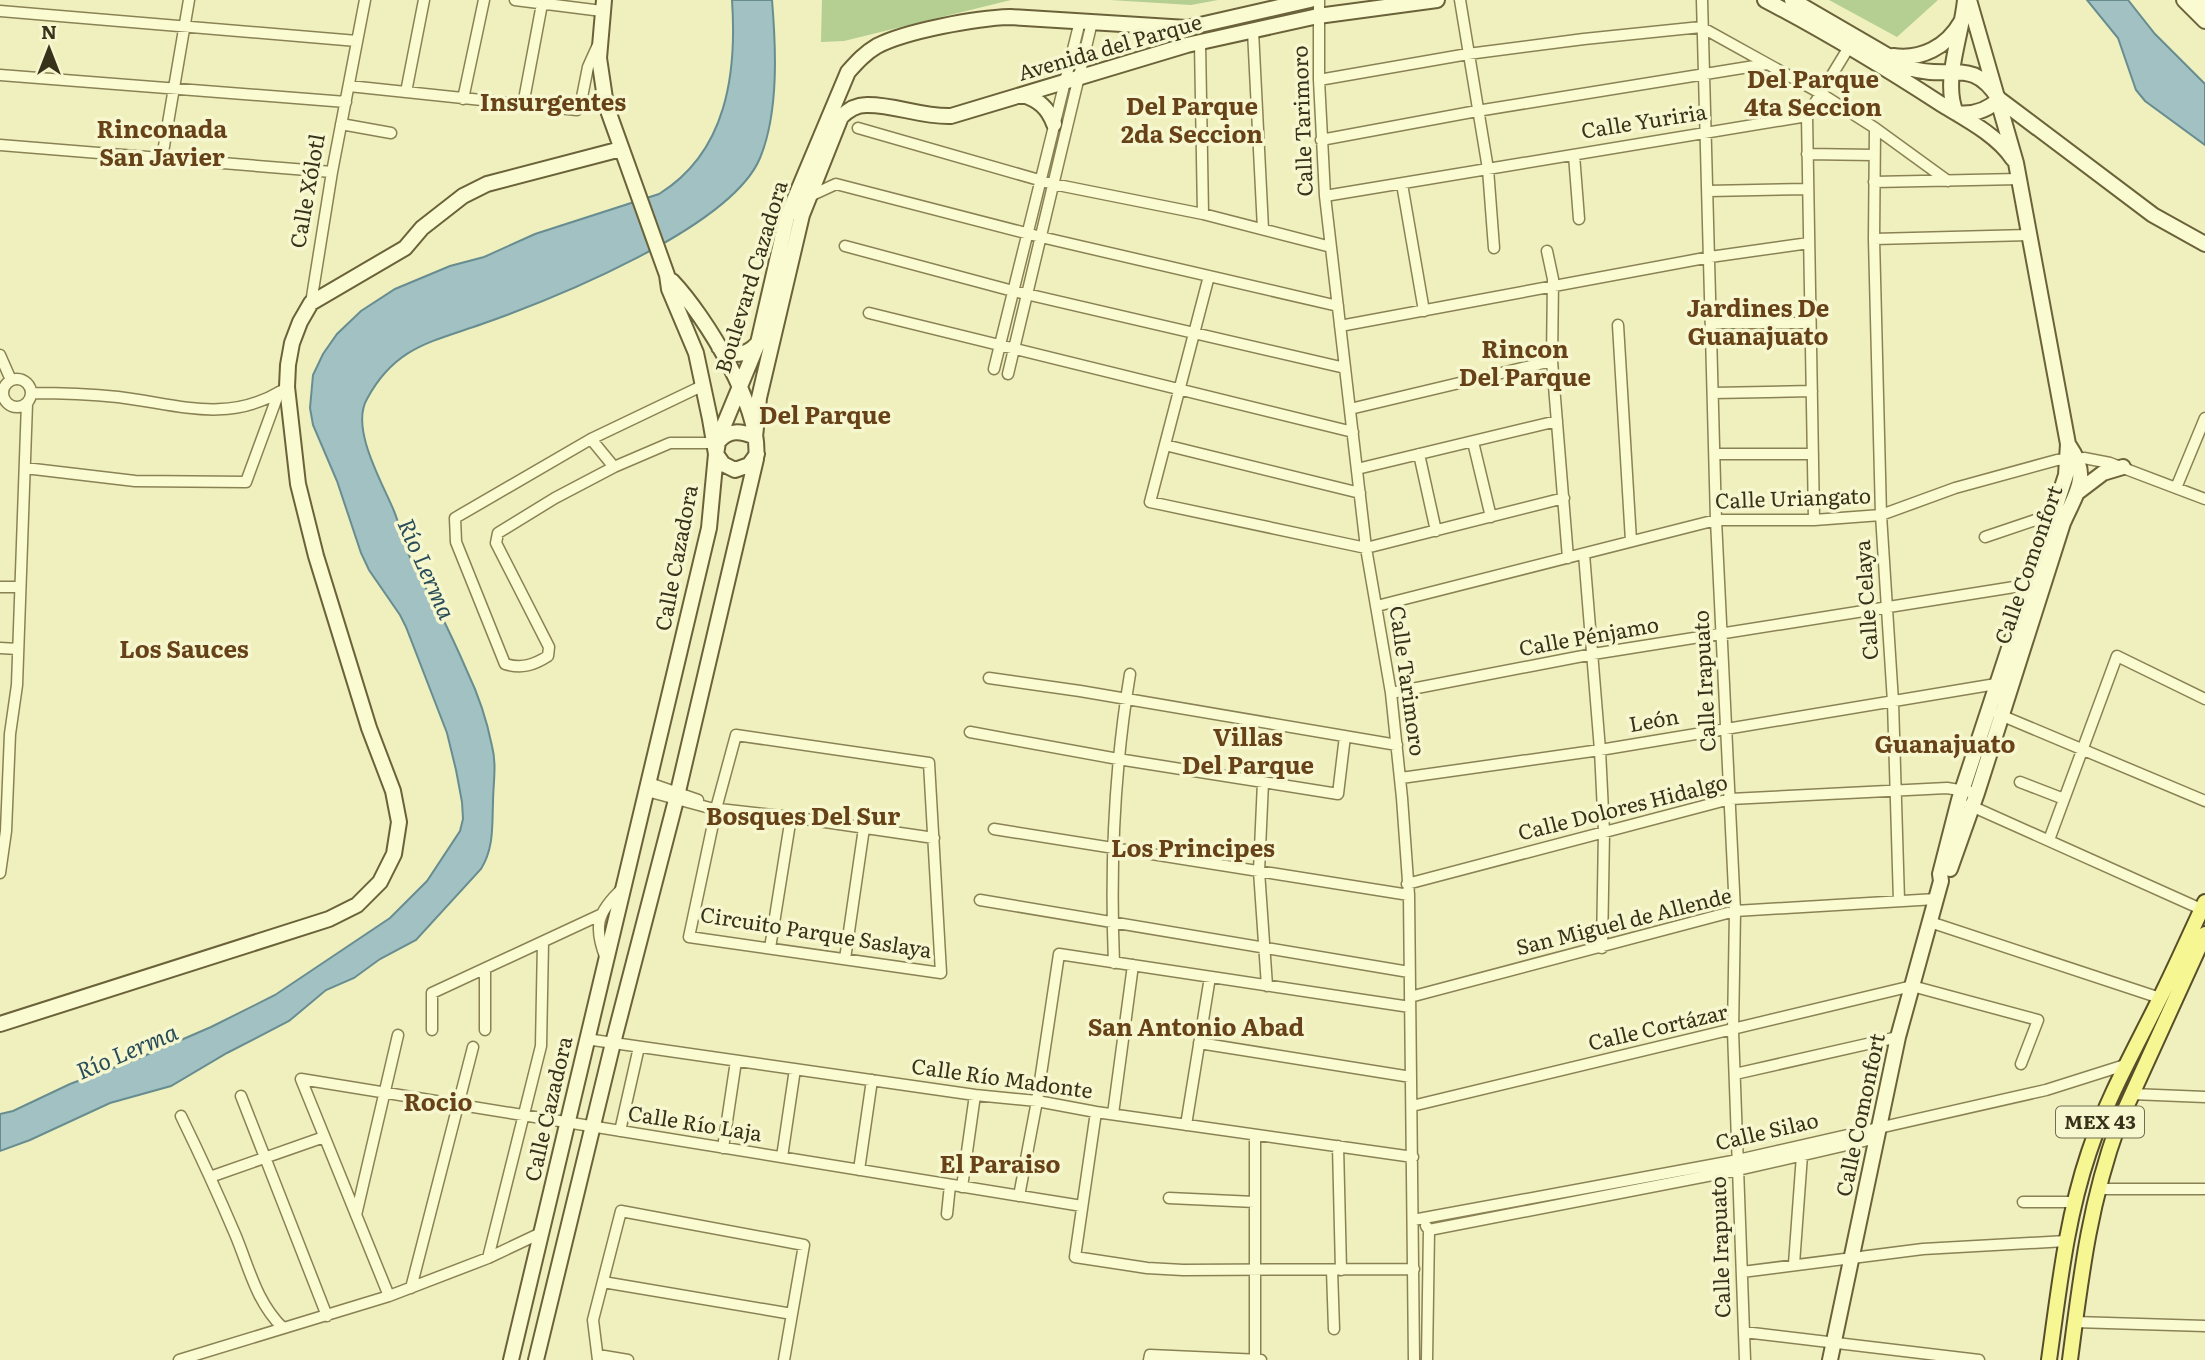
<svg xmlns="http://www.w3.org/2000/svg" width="2205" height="1360" font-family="Literata,serif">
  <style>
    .green { fill: #b4cf91 }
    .water { fill: #a1c1c2; stroke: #688d90; stroke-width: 2 }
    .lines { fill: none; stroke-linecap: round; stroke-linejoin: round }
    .street-casing { stroke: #8a8255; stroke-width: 13 }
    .secondary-casing { stroke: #6b6239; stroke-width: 18 }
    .primary-casing { stroke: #574d2a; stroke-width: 18 }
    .street { stroke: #fafbd1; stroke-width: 10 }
    .secondary { stroke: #fafbd1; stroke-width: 14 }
    .primary { stroke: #f6f792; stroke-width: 14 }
    .labels { text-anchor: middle; stroke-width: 7; stroke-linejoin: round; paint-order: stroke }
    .shield { fill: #f6f7ce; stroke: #716d51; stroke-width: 2 }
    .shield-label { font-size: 19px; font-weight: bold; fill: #38321b }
    .street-label { font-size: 21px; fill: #38321b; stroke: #f6f7ce }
    .water-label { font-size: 23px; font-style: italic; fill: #294c59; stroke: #f6f7ce }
    .quarter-label { font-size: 24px; font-weight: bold; fill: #674218; stroke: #f6f7ce }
  </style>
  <rect width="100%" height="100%" fill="#eff0be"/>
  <path class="green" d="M822 0H1011L844 41 821 42Z
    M1110 0H1218L1191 5Z
    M1829 0H1938L1897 37Z"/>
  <path class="water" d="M732 0H772C776 48 779 112 760 158 731 228 553 299 482 324 431 342 395 347 367 399 350 428 382 482 394 511 401 529 405 547 413 565 420 580 430 594 438 609 448 629 458 650 467 671 478 694 487 721 492 746 497 765 493 784 493 803 492 826 494 848 481 869L416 940 380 959 354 978 326 990 289 1021 227 1053 171 1086 110 1103 30 1140 0 1151V1114L13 1111 70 1084 137 1059 211 1027 275 995 390 918 427 881 460 831 463 819 462 802 456 770 447 733 406 627 400 615 369 570 361 553 337 481 313 425 310 408 313 375 323 354 337 334 361 311 395 289 450 266 484 257 535 234 659 194C727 152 737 73 732 0Z
    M2087 0H2128L2155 34 2205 84V145L2145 101 2136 90 2118 38Z"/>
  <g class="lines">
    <defs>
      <path id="street" d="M515 0 602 11
        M1319 0V80L1325 196 1366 548 1391 693 1402 798 1409 895 1414 1360
        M1460 0 1488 169 1494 248
        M1702 0 1716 520 1735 911 1733 1031 1745 1360
        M0 11 357 41
        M1253 31 1263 229
        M1200 43 1203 214
        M0 75 346 102
        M1319 80 1468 54 1584 39 1701 27 1820 93 1875 128 1948 181
        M349 86 577 110 580 107 588 67 597 47
        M406 92 424 0
        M463 99 484 0
        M523 105 542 4
        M1807 116 1814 520
        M1807 116 1849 47
        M341 124 391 133
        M858 128 1053 184 1203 214 1331 247
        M1875 128 1874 239 1881 515 1893 702 1899 901
        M1321 140 1477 111 1767 64
        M0 145 332 172
        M1807 154 1874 155
        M1574 155 1579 219
        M162 158 189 0
        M1874 182 2019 179
        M1402 184 1424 311
        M1708 191 1808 189
        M810 196 836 184 1041 237 1338 306
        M1325 196 1807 116
        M1874 239 2029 235
        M845 246 1013 291 1345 368
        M1547 251 1553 279 1552 361 1568 558
        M1209 276 1150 502 1366 548 1564 498
        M311 303 332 172 365 0
        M869 313 1353 432
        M1711 323H1810
        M1618 325 1631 541
        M1340 326 1710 257 1809 243
        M0 355 11 380
        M994 369 1080 21
        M1008 374 1092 22
        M3 393a14 14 0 1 1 28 0a14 14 0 1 1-28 0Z
        M704 385 591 439 455 518 456 542 505 664C522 669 534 665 548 656L549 647 496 543 498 533 555 498 614 467 670 443H713
        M32 393C60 393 89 394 118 397 177 404 226 424 281 391
        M1713 393 1812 391
        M1350 409 1552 361
        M591 439 614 467
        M1473 442 1491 517
        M1165 445 1360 493
        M1419 454 1436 531
        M1715 454H1813
        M25 468 135 481 246 482 279 392
        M1357 469 1557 421
        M2176 488 2205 418
        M1985 537 2053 514
        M1584 554 1600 750 1604 832 1602 948
        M0 587H20
        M1377 606 1716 520H1814L1881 515 1955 488 2057 460 2084 458 2110 463 2205 499
        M0 648 18 649
        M989 678 1080 691 1397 745
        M1391 693 1593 654 2033 584
        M1998 714 2205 801
        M970 732 1118 759 1338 794 1345 736
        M736 735 929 763 941 973 689 937 717 805Z
        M1401 778 1600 750 1996 684
        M1263 782 1259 871 1267 986
        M2020 782 2064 799
        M649 783 698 800
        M647 791 710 808 791 817 934 838
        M1969 805 2201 909
        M994 829 1409 895
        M2049 840 2117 656 2205 699
        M0 873 6 831 10 734 17 685 27 403
        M1407 884 1730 799 1947 788 1977 793
        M980 900 1409 972
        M1930 922 2160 998
        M770 948 791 817
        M606 959C593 926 597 912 623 888
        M845 959 864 828
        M1114 963C1110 865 1114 770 1130 674
        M485 969V1030
        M1410 997 1735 911 1936 899
        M432 1030V993L600 915
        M586 1039 975 1095 1037 1101 1096 1112 1413 1157
        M1199 1043 1411 1077
        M1735 1074 1898 1037
        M301 1079 1082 1206
        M301 1079 389 1296
        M2132 1094 2205 1097
        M241 1096 327 1316
        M1412 1106 1912 986 2038 1020 2021 1064
        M1096 1112 1075 1257 1147 1268 1183 1270 1414 1269
        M1113 1114 1133 965
        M181 1116C200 1155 218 1194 235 1234 249 1267 256 1302 283 1328
        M1186 1125 1210 977
        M620 1131 639 1047
        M1255 1135V1360
        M1338 1146 1341 1270
        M723 1148 736 1061
        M782 1157 795 1069
        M859 1170 872 1080
        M210 1177 324 1137
        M962 1187 975 1095
        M2097 1189H2205
        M1019 1196 1037 1101 1059 954 1410 1007
        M1169 1198 1255 1202
        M2023 1202H2074
        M947 1214 950 1185
        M356 1215 398 1035
        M1413 1220 1738 1160 2046 1090 2125 1065
        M1426 1226 1429 1230 1427 1360
        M1429 1230 1738 1170 1877 1138
        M488 1258 541 1046 543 942
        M1794 1264 1802 1155
        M1332 1270 1334 1329
        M1742 1272 1923 1249 2066 1241
        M603 1282 792 1314
        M411 1288 473 1047
        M2075 1322 2205 1326
        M1744 1332 1979 1360
        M598 1355 628 1360
        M179 1360 389 1296 488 1258 543 1232
        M598 1360 593 1320 621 1211 804 1245 784 1360
        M1149 1360 1150 1355 1261 1360"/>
      <path id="secondary" d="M1765 0C1826 32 1884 67 1941 104 1966 119 1997 135 2013 159
        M1792 0 1909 68C1951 81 1972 56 1999 99L2153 215 2205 244
        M1965 0C1962 35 1942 81 1956 113 1973 115 1987 111 1999 99
        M2184 0 2205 21
        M2199 0 2205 5
        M1893 56C1921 60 1947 47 1961 22
        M1023 95C1039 100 1048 108 1054 124
        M719 347C732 357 746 356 757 344
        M718 442C729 429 741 431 755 437L759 398 802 215 841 117C848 110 856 105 866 105 893 104 921 117 951 116L1187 45 1318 16 1437 0
        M757 454 749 465 735 470 723 464 716 454 719 437 758 343 787 217 848 72C857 62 865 53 877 46 906 31 976 18 1010 17L1187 28 1310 0
        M2078 492 2103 473 2123 467
        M1950 869 1977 793 2063 523C2077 491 2091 477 2068 444
        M0 1024 329 919 357 905 380 882 394 854 399 822 393 791 369 728 316 556 298 484 287 387 288 365 292 343 300 322 311 303 405 248 422 228 463 196 487 184 621 149
        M511 1360 709 528 716 454 710 419 696 353 669 289 667 275 606 105 599 58 604 0
        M536 1360 613 1043 676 800 756 459C762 408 706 317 672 281
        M1830 1360 1898 1037 1941 881 1940 874 1959 800 2066 475 2068 444 2016 163 1969 0"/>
      <path id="primary" d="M2049 1360C2059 1289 2066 1220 2089 1152 2107 1098 2135 1049 2160 998 2176 966 2190 934 2205 902
        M2070 1360C2081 1276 2089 1205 2118 1125L2205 934"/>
    </defs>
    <use href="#street" class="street-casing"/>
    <use href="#secondary" class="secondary-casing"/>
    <use href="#primary" class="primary-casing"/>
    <use href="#street" class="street"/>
    <use href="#secondary" class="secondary"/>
    <use href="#primary" class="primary"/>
  </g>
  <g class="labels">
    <rect class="shield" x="2056" y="1106.5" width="88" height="31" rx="5"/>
    <g class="shield-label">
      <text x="2100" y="1129">MEX 43</text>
    </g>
    <g class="street-label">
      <text transform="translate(1110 48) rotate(-16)" y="7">Avenida del Parque</text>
      <text transform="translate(1303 121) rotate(-92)" y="7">Calle Tarimoro</text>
      <text transform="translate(1644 122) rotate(-9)" y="7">Calle Yuriria</text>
      <text transform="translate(308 191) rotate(-80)" y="7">Calle Xólotl</text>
      <text transform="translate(752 277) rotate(-73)" y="7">Boulevard Cazadora</text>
      <text transform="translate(1793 499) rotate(-2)" y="7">Calle Uriangato</text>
      <text transform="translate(677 558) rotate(-79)" y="7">Calle Cazadora</text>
      <text transform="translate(2029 565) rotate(-71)" y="7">Calle Comonfort</text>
      <text transform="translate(1867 600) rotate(-94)" y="7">Calle Celaya</text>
      <text transform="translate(1589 637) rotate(-10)" y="7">Calle Pénjamo</text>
      <text transform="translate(1407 681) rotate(82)" y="7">Calle Tarimoro</text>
      <text transform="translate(1705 681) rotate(-93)" y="7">Calle Irapuato</text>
      <text transform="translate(1654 721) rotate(-10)" y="7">León</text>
      <text transform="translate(1623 808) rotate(-14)" y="7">Calle Dolores Hidalgo</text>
      <text transform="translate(1624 922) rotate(-14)" y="7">San Miguel de Allende</text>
      <text transform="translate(816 933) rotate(9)" y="7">Circuito Parque Saslaya</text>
      <text transform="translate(1658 1028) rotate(-13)" y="7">Calle Cortázar</text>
      <text transform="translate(1002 1079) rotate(8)" y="7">Calle Río Madonte</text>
      <text transform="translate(549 1109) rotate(-77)" y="7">Calle Cazadora</text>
      <text transform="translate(1861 1115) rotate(-78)" y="7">Calle Comonfort</text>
      <text transform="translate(695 1124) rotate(9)" y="7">Calle Río Laja</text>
      <text transform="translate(1767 1132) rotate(-13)" y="7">Calle Silao</text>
      <text transform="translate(1721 1247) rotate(-92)" y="7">Calle Irapuato</text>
    </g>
    <g class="water-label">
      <text transform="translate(426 569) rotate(66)" y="8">Río Lerma</text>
      <text transform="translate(127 1052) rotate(-23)" y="8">Río Lerma</text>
    </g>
    <g class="quarter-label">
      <text x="1813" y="88">Del Parque<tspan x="1813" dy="28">4ta Seccion</tspan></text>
      <text x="553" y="111">Insurgentes</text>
      <text x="1192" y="115">Del Parque<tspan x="1192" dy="28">2da Seccion</tspan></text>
      <text x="162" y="138">Rinconada<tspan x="162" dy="28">San Javier</tspan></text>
      <text x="1758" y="317">Jardines De<tspan x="1758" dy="28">Guanajuato</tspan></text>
      <text x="1525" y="358">Rincon<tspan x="1525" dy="28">Del Parque</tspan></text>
      <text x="825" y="424">Del Parque</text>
      <text x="184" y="658">Los Sauces</text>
      <text x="1248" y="746">Villas<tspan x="1248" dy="28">Del Parque</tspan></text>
      <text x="1945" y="753">Guanajuato</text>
      <text x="803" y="825">Bosques Del Sur</text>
      <text x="1193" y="857">Los Principes</text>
      <text x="1196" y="1036">San Antonio Abad</text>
      <text x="438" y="1111">Rocio</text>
      <text x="1000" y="1173">El Paraiso</text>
    </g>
  </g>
  <g transform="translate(49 49)" stroke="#f6f7ce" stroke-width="5" paint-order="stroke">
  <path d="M0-5L12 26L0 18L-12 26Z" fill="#38321b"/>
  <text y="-10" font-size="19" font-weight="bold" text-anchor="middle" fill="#38321b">N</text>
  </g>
</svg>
